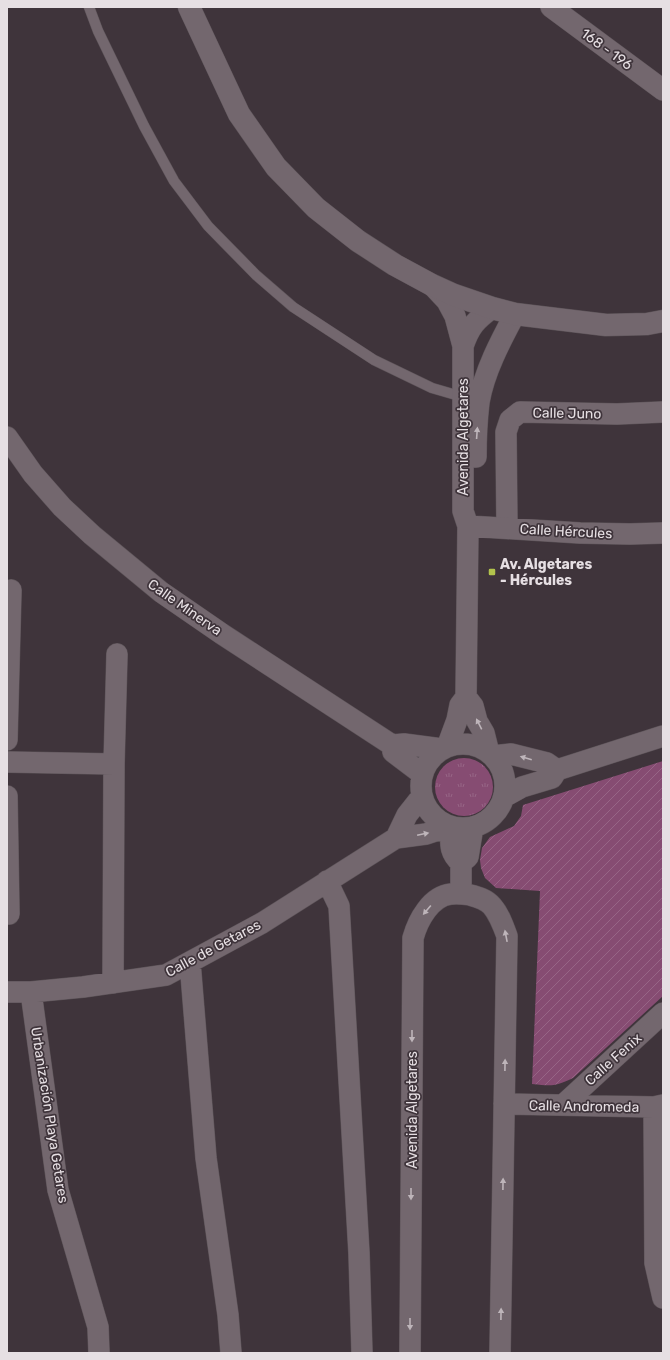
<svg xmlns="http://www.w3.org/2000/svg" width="670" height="1360" font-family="Rubik,sans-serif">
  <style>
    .grass { fill: url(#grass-tufts) }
    .garden { fill: url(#garden-furrows) }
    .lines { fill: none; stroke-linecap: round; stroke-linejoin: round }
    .service-casing { stroke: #5c5358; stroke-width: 11 }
    .minor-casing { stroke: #5c5358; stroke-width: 22 }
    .tertiary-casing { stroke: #5c5358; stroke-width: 23 }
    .service { stroke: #73676e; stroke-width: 10 }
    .minor { stroke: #73676e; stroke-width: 21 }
    .tertiary { stroke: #73676e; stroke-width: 22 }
    .oneway { fill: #beb5ba }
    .poi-dot { fill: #b2c34c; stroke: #3f343b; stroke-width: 1.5 }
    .labels { text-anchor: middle; stroke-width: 3.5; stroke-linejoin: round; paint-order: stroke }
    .street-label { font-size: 14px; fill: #e6dfe3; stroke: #3f343b }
    .poi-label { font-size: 14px; font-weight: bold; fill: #e6dfe3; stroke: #3f343b; text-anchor: start }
  </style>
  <defs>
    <pattern id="grass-tufts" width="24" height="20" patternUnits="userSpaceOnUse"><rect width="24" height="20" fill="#864c72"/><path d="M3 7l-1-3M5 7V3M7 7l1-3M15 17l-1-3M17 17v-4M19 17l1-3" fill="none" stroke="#976586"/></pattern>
    <pattern id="garden-furrows" width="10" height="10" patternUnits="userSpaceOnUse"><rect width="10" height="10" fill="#864c72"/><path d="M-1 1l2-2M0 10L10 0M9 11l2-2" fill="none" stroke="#976586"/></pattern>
  </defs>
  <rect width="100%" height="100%" fill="#3f343b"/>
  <path class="grass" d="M435 787a29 29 0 1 1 58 0a29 29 0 1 1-58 0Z"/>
  <path class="garden" d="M663 761V996L573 1078C554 1087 552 1086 532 1084L540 891 496 888 485 878 481 868 480 860 482 848 490 837 514 826 521 816 523 805Z"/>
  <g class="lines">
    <defs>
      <path id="service" d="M89 7 98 31 144 126 174 181 208 226 256 275 293 307 374 360 432 388 463 397"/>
      <path id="minor" d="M551 7 663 90
        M432 285 447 301 455 316 463 346
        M7 437 33 474 62 507 92 535 161 592 222 634 392 745 404 744 442 749
        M476 457C476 440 477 419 479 402 484 372 501 340 515 314
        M468 526 580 533 630 534 663 533
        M507 528 506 432 510 420 520 412 617 414 663 412
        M466 697 473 706 477 721 484 733 489 753
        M7 740 11 590
        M421 786a42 42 0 1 1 84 0a42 42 0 1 1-84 0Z
        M392 745 393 752 422 774
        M447 747 457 720 460 705 466 697 468 526 463 511V346C470 326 475 321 492 308
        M493 756 511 754 547 763 557 770
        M7 762 114 764
        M7 796 9 914
        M504 797 522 787 552 778 557 770 663 736
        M451 827C451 842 448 852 461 863
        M396 838 426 834 450 826
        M327 881 339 906 359 1253 362 1353
        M461 894V863L468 857 473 827
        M190 962 206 1158 228 1315 231 1353
        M113 983 114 764 117 654
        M7 992H31L83 987 166 975 262 923 396 838 407 815 422 796
        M31 992 58 1190 98 1327 99 1353
        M504 1104 654 1107 663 1105
        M563 1105 663 1013
        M654 1107 655 1263 663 1298
        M410 1353 413 938C418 920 431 896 451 894 458 893 464 894 470 895 478 897 486 899 492 906 499 914 503 925 507 936L500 1353"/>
      <path id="tertiary" d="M189 7 239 114 276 167 316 208 358 241 395 265 432 285 454 295 492 308 515 314 606 325 647 324 663 321"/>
    </defs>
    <use href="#service" class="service-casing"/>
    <use href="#minor" class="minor-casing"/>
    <use href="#tertiary" class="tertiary-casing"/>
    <use href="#service" class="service"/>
    <use href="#minor" class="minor"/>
    <use href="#tertiary" class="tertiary"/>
  </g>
  <defs><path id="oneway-solid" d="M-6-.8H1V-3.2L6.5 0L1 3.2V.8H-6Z"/></defs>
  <g class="oneway">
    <use href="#oneway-solid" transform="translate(477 433) rotate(-86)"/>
    <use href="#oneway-solid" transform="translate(479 724) rotate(-117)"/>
    <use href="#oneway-solid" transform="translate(526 758) rotate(-164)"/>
    <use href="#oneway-solid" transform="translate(423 834) rotate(-12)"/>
    <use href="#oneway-solid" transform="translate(427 910) rotate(130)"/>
    <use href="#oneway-solid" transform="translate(506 936) rotate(-101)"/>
    <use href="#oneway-solid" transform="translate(412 1036) rotate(90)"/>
    <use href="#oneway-solid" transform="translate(505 1065) rotate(-89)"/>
    <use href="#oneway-solid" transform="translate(503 1184) rotate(-89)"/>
    <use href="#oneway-solid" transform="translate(411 1194) rotate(90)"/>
    <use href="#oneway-solid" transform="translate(501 1314) rotate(-89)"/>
    <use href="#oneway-solid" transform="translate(410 1324) rotate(90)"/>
  </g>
  <rect class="poi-dot" x="488" y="568" width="8" height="8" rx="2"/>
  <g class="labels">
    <g class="street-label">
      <text transform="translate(607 49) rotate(36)" y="5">168 - 196</text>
      <text transform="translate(567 413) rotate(1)" y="5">Calle Juno</text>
      <text transform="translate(463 437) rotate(-90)" y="5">Avenida Algetares</text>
      <text transform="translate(566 531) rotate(3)" y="5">Calle Hércules</text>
      <text transform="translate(185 607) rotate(35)" y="5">Calle Minerva</text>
      <text transform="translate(213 948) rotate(-28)" y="5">Calle de Getares</text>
      <text transform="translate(613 1059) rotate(-42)" y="5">Calle Fenix</text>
      <text transform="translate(584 1106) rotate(1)" y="5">Calle Andromeda</text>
      <text transform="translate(412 1110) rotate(-90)" y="5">Avenida Algetares</text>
      <text transform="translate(50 1115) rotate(81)" y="5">Urbanización Playa Getares</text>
    </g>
    <g class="poi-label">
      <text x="500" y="569">Av. Algetares<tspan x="500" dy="16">- Hércules</tspan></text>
    </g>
  </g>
  <rect width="670" height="1360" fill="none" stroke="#e6dfe3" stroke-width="16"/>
</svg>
